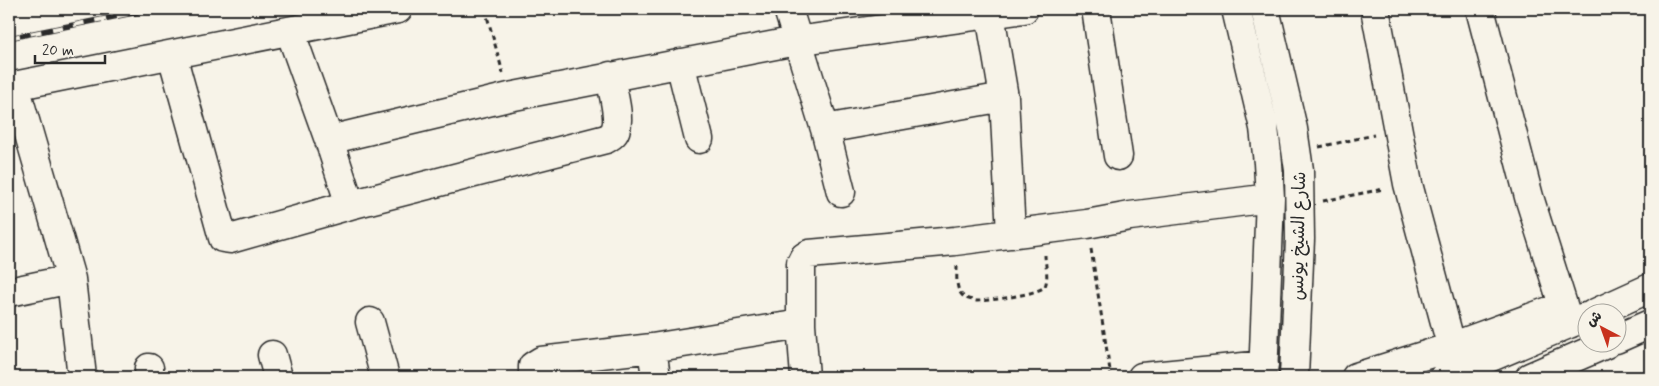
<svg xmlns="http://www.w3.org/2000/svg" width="1659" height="386" font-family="Mynerve,'Playpen Sans Arabic',sans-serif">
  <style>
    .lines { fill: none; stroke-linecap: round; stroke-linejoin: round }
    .minor-casing { stroke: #2b2b2b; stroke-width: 31 }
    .path { stroke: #2b2b2b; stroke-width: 3; stroke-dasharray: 5 4; stroke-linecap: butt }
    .minor { stroke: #f7f3e8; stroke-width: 28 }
    .rail-casing { stroke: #2b2b2b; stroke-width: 5.5 }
    .rail { stroke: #f7f3e8; stroke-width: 4; stroke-dasharray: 11; stroke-linecap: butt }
    .labels { text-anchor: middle; stroke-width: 4; stroke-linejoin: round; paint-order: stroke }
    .street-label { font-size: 18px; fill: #2b2b2b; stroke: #f7f3e8 }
  </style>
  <rect width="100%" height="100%" fill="#f7f3e8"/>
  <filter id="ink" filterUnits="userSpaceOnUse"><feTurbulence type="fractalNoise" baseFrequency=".02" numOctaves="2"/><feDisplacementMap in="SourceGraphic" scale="10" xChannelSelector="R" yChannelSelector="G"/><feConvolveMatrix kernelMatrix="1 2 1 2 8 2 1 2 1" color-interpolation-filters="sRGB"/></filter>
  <g filter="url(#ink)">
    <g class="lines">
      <defs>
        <path id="minor" d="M788 9 825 129
          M1096 9 1118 156
          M1236 9 1264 128 1268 163 1270 198 1263 377
          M1265 9 1293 129 1299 170 1300 239 1294 377
          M1375 9 1408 184 1458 371
          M1480 9 1529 197 1569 324
          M990 14 1004 97 1011 234
          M290 31 329 140 509 97 796 41 1024 9
          M172 55 223 238 230 239 350 205
          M680 63 699 139
          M15 86 71 279 82 377
          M9 87 398 9
          M329 140 350 205 606 139C611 136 615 134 616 128 620 116 612 89 610 76
          M841 192 825 129 1004 97
          M9 292 71 279
          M1593 314 1650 288
          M370 322 385 377
          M1616 339 1650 324
          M652 348 656 377
          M272 355 278 377
          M149 368 150 377
          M533 377V366L541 361 652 348 801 324
          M805 377 801 324V263L804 257 809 254 955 241 1087 224 1130 216 1270 198
          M1142 377 1264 365
          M1356 377 1451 347 1563 306
          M1444 377 1585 317
          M1530 377 1606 344"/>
      </defs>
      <use href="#minor" class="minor-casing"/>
      <path class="path" d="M485 9 503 73
        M1319 147 1374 135
        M1323 201 1383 189
        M1091 249 1111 377
        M957 266C957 276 955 289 963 296 966 299 973 300 977 301 988 301 1041 294 1045 286 1049 278 1045 263 1045 255"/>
      <use href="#minor" class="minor"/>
      <defs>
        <path id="rail" d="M9 38 153 9"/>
      </defs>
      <use href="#rail" class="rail-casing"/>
      <use href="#rail" class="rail"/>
    </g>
  </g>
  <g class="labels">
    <g class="street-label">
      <text transform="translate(1298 236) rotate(-89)" y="6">شارع الشيخ يونس</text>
    </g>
  </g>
  <rect width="1659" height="386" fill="none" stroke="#f7f3e8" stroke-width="30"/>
  <rect x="15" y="15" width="1629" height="356" fill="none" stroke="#2b2b2b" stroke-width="2" filter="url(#ink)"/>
  <g transform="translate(1602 328) rotate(319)"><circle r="24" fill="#f7f3e8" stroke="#a5a39c"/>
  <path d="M0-4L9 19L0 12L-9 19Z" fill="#c8321e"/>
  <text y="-8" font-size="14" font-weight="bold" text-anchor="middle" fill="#2b2b2b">ش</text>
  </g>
  <path d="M35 55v8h70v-8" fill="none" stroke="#2b2b2b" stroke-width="2.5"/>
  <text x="42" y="55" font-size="15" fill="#2b2b2b" stroke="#f7f3e8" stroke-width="4" paint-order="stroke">20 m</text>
</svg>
